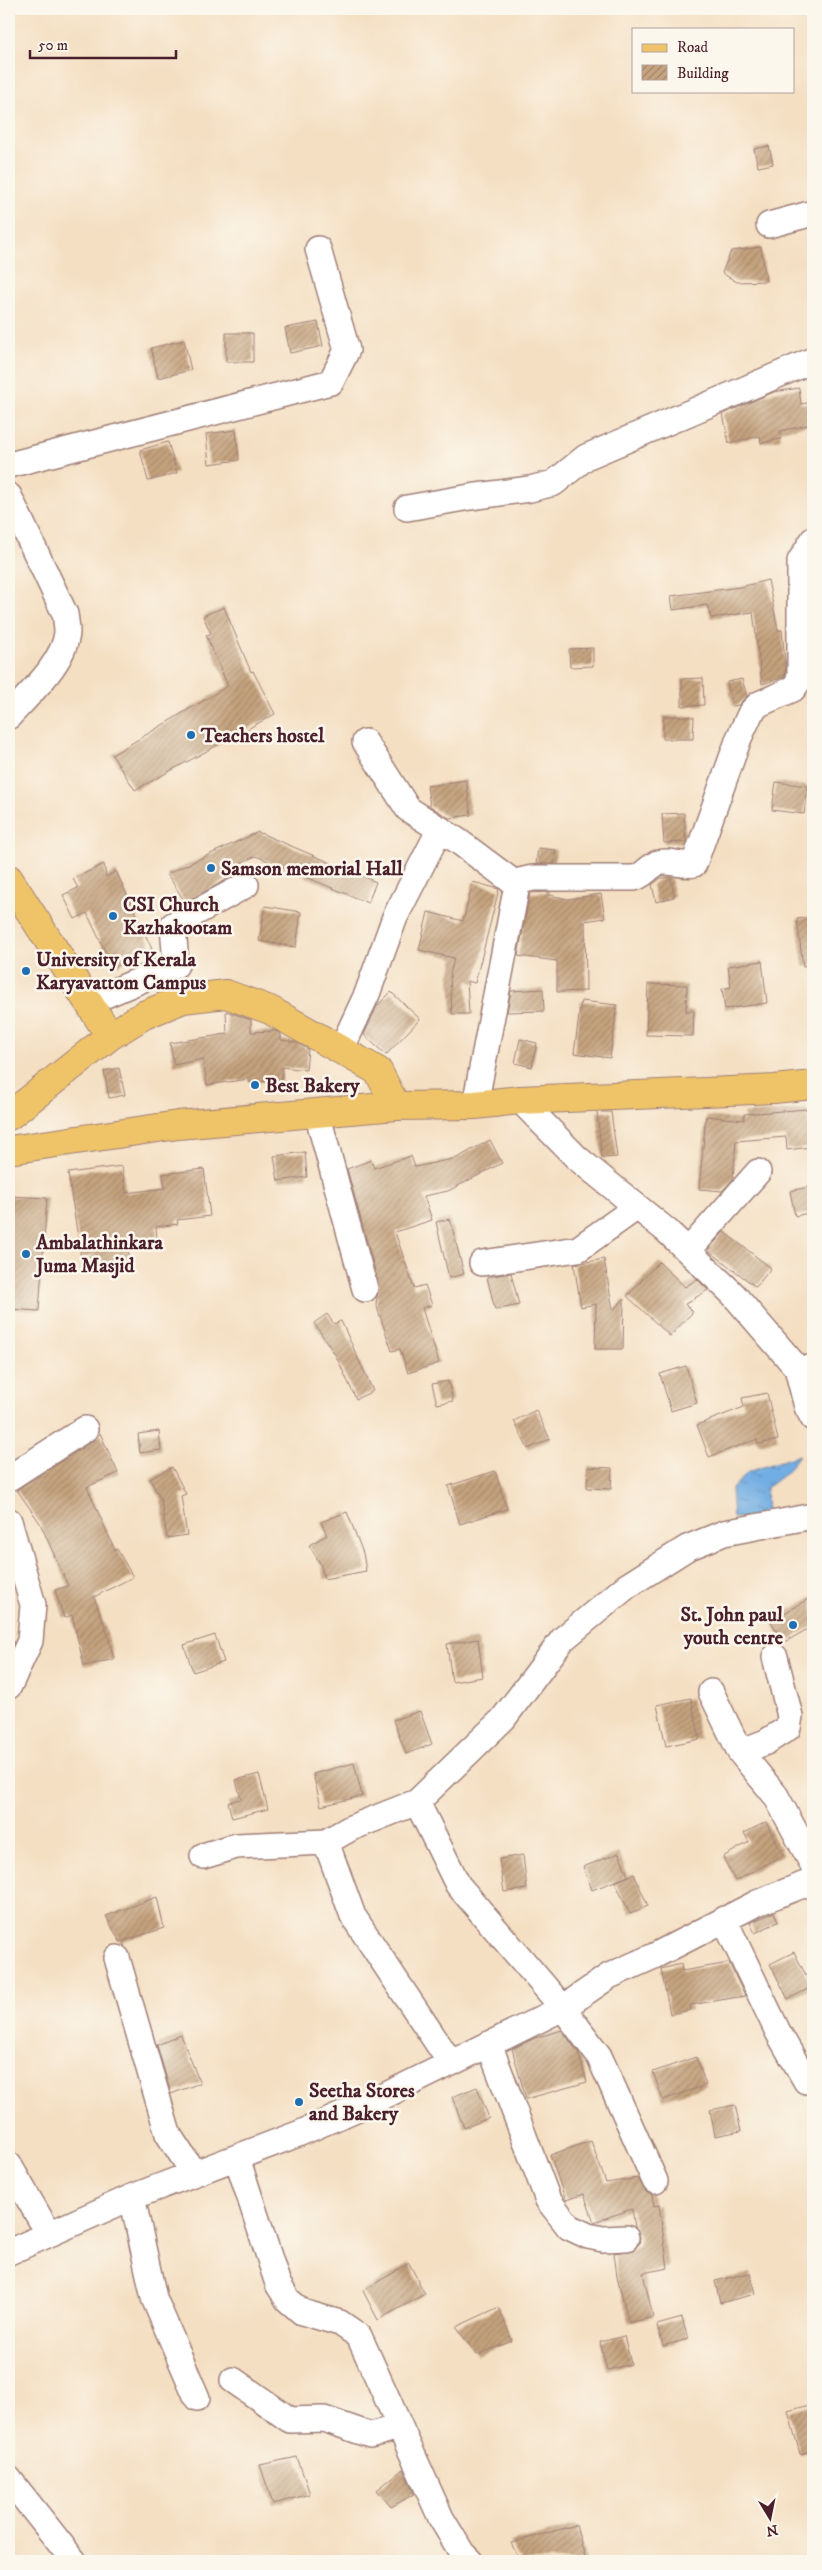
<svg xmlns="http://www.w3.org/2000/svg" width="822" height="2570" font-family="'IM FELL DW Pica',serif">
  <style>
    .water { fill: url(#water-ripples); stroke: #5e6687 }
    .building { fill: url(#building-hatch) }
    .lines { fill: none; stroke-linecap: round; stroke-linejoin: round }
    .minor-casing { stroke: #9f7f77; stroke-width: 28 }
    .major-casing { stroke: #9f7f77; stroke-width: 30 }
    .minor { stroke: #fff; stroke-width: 25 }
    .major { stroke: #efc469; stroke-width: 28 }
    .poi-dot { fill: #1f6fb2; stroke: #fbf7ec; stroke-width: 2 }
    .labels { text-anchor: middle; stroke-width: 5; stroke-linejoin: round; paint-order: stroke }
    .poi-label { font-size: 20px; font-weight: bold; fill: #4a1f2b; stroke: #fbf7ec; text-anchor: start }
  </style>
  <defs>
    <pattern id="water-ripples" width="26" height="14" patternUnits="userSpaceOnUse" patternTransform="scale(1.25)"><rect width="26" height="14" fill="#72aee3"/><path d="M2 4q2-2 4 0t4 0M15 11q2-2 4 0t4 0" fill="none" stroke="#608db8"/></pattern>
    <pattern id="building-hatch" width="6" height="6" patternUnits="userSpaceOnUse" patternTransform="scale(1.25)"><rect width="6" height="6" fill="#c5a37e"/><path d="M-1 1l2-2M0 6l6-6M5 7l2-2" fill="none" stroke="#a28467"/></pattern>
  </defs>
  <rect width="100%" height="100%" fill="#fbf7ec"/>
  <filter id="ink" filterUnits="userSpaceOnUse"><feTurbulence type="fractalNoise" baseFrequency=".02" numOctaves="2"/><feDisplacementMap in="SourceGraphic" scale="10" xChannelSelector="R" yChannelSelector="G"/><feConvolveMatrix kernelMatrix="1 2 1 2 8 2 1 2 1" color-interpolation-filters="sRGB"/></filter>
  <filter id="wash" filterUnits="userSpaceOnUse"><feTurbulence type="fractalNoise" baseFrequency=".0096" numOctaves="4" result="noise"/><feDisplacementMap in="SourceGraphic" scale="20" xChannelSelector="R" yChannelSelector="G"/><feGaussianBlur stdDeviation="1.12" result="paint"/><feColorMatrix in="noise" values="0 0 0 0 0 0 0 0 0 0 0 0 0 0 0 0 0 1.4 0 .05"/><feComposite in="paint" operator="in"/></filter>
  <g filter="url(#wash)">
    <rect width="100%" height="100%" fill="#f4dfc3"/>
    <path class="water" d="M799 1455 786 1473 766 1488 767 1517 733 1518 731 1490 748 1472Z"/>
    <g id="blocks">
      <path class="building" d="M769 146 773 164 758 167 754 149Z
        M761 247 766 281 737 282 722 273 731 251Z
        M318 322 323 346 290 353 285 328Z
        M226 333H253V362H226Z
        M184 340 191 370 158 378 151 348Z
        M799 388 801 404 813 402V424L780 431 781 439 761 443 760 436 729 443 723 414 774 392Z
        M236 430 239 460 209 464 206 434Z
        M168 442 177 473 148 481 140 450Z
        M768 580 778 630H782L786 672 784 677 762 684 753 612 711 618 707 605 673 610 671 596 740 587Z
        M224 607 251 672 253 671 275 714 135 790 112 755 228 686 206 635 211 634 203 616Z
        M593 648V666L570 667 569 649Z
        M703 678 704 705 682 706V679Z
        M742 679 747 696 738 705 733 706 727 682Z
        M663 716 694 717 693 739H663Z
        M466 780 471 815 449 818 430 806 427 786Z
        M776 782 808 786 804 814 772 810Z
        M684 813 686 842 664 843 662 814Z
        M258 832 376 882 368 903 256 856 242 862 241 872 185 902 167 874Z
        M538 848 556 850 554 864H536Z
        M104 864 106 877 116 871 152 949 113 968 87 913 75 919 63 895 78 888 73 879Z
        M671 877 674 897 656 902 652 885 661 878Z
        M473 882 499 889 475 983 467 981 469 1014H452L450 975 454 958 419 950 428 912 463 921Z
        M550 892 549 895 568 899 601 894 605 918 585 921 586 991 557 992V961L518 956 530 893Z
        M265 906 301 912 296 947 259 941Z
        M813 917V965L803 966 797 919Z
        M762 961 767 1003 725 1009 722 989 731 987 728 966Z
        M648 984 687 985 686 1011H694L693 1036 646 1035Z
        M543 989 544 1011 507 1012 511 991Z
        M391 992 420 1019 386 1055 364 1035 377 1006Z
        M581 1001 617 1005 610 1058 574 1053Z
        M226 1011 251 1020V1032L276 1031 281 1034V1040L295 1042 308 1049 306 1070 282 1067V1081L249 1082V1079L207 1085 203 1059 174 1065 170 1043 227 1034Z
        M520 1039 537 1043 532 1067 515 1063Z
        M119 1068 125 1095 109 1098 104 1071Z
        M807 1109 811 1147 787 1150 786 1137 736 1141 733 1179 722 1191 699 1189 706 1116 744 1120V1114Z
        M597 1112H611L617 1157 602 1158Z
        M490 1140 502 1163 448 1191 424 1196 432 1220 395 1232 414 1288 425 1285 432 1305 422 1308 439 1363 408 1373 400 1349 392 1351 376 1304 379 1285 347 1169 371 1160 374 1168 411 1156 415 1167 457 1158Z
        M305 1152 307 1177 278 1181 274 1156Z
        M122 1166 126 1193 165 1188 163 1174 204 1169 210 1216 177 1220 178 1224 156 1227 157 1238 127 1243 130 1263 98 1269 96 1255 81 1258 68 1173Z
        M813 1186V1212L795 1216 790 1191Z
        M9 1196 47 1198 39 1311 9 1309Z
        M450 1219 464 1274 449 1278 436 1222Z
        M724 1232 771 1268 756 1287 708 1250Z
        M604 1259 613 1310 624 1299 623 1349H595L596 1304 581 1307 574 1264Z
        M659 1262 685 1287 697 1279 708 1290 685 1304 693 1312 670 1336 627 1296Z
        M511 1273 519 1305 495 1310 487 1277Z
        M327 1314 334 1324 341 1321 373 1391 356 1399 336 1356 314 1323Z
        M686 1366 697 1403 671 1411 660 1374Z
        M448 1381 453 1401 437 1404 432 1384Z
        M767 1393 778 1440 758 1444 757 1439 709 1457 697 1425 744 1407 742 1398Z
        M536 1410 550 1439 528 1449 514 1421Z
        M159 1431 161 1450 140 1453 138 1434Z
        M100 1433 118 1473 87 1487 115 1550 117 1549 133 1577 94 1597 106 1629 114 1659 84 1666 72 1615 64 1618 55 1590 68 1586 40 1523 17 1490 93 1441Z
        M172 1467 186 1494 181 1496 187 1535 167 1538 161 1500 150 1479Z
        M588 1467 612 1468 611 1489 587 1488Z
        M495 1471 507 1509 460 1524 448 1486Z
        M347 1512 363 1553 366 1571 324 1579 321 1565 309 1545 327 1535 321 1522Z
        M813 1596V1626L783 1643 771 1621Z
        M215 1635 224 1662 193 1672 184 1645Z
        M478 1639 483 1677 452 1682 447 1644Z
        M691 1698 700 1739 666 1746 657 1705Z
        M420 1711 432 1744 406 1754 393 1720Z
        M354 1763 362 1796 321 1806 313 1774Z
        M259 1774 268 1809 232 1818 228 1802 241 1799 236 1780Z
        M766 1822 783 1855 735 1881 723 1857 749 1842 744 1833Z
        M619 1853 628 1876 592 1890 583 1867Z
        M523 1855 527 1889 504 1892 499 1859Z
        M634 1874 648 1906 630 1914 615 1882Z
        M157 1897 164 1928 120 1942 106 1916Z
        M774 1912 778 1922 755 1933 750 1923Z
        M794 1952 812 1987 788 1999 770 1964Z
        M729 1963 745 1996 690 2005 691 2010 670 2014 661 1969 681 1964 682 1971Z
        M562 2030 578 2052 587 2082 526 2099 512 2049 535 2038Z
        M181 2035 200 2083 171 2094 157 2045Z
        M696 2057 706 2085 663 2100 653 2072Z
        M477 2087 489 2118 464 2128 452 2097Z
        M735 2105 741 2131 715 2136 710 2110Z
        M591 2141 606 2183 638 2178 646 2192 652 2195 654 2206 659 2205 668 2268 643 2273 653 2317 629 2323 617 2276 614 2253 633 2250 639 2244 640 2237 635 2227 632 2209 594 2222 584 2194 566 2200 565 2198 550 2155Z
        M409 2263 425 2294 378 2320 363 2291Z
        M750 2273 755 2294 720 2303 715 2281Z
        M499 2307 512 2341 477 2355 456 2327Z
        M682 2318 688 2339 663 2346 657 2325Z
        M624 2336 631 2364 607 2370 600 2342Z
        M813 2404V2451L800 2454 788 2411Z
        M297 2457 310 2494 273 2504 260 2465Z
        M403 2469 414 2494 391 2507 377 2490Z
        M576 2525 586 2561H520L511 2543Z"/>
    </g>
  </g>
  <g filter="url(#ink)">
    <use href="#blocks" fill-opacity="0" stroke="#9f7f77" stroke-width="1"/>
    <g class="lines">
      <defs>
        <path id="minor" d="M769 225 813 213
          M9 465 331 382 347 350 318 249
          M9 496 65 614C66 620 67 627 67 633 64 663 28 695 9 716
          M407 508 470 497 530 489 554 483 586 457 813 360
          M365 742 408 809 458 841 517 885
          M89 1002 176 965 173 925 246 885
          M341 1050 367 994 395 917 440 829
          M520 1100 577 1158 667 1231 733 1294 797 1368 813 1369
          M475 1105 517 885 520 881 533 878H634C644 876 649 866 658 863 670 859 682 867 694 864L739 738 751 712 759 704 793 689 798 682 800 674V561L813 540
          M317 1113 365 1289
          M688 1251 758 1172
          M482 1263 578 1249 637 1207
          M797 1368 807 1407 813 1418
          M9 1478 85 1429
          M9 1521 33 1605 30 1641 9 1686
          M711 1692 740 1752 776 1796 813 1865
          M740 1752 766 1742 788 1728 790 1716 775 1657
          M417 1802 458 1885 563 2008 599 2056 655 2181
          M203 1856 236 1846 326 1842
          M724 1919 778 2032 806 2081
          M117 1958 168 2134 193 2172
          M489 2044 548 2200 569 2227 588 2236 603 2239 626 2238
          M450 2062 353 1916 326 1842 351 1828 417 1802 503 1719 563 1639 627 1586 687 1548 724 1533 813 1516
          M237 2158 278 2284 288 2300 302 2312 340 2323 359 2336 441 2518 462 2553 470 2561
          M9 2165 49 2234
          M132 2197 154 2298 197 2398
          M9 2252 132 2197 298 2134 372 2102 563 2008 609 1976 654 1956 757 1903 813 1881
          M233 2380 290 2420 324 2419 370 2435 400 2427
          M9 2479 74 2561"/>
        <path id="major" d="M9 879 110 1036
          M9 1116 110 1036 144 1015 183 999 226 994 270 1010 378 1071 396 1106
          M9 1150 178 1125 396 1106 475 1105 520 1100 774 1089 813 1085"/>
      </defs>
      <use href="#minor" class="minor-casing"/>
      <use href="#major" class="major-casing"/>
      <use href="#minor" class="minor"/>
      <use href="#major" class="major"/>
    </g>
  </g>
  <g class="poi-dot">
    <circle cx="191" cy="735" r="5"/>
    <circle cx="211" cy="868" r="5"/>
    <circle cx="113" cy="916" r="5"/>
    <circle cx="26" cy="971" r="5"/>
    <circle cx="255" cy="1085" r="5"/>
    <circle cx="26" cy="1254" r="5"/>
    <circle cx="793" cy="1625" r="5"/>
    <circle cx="299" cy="2102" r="5"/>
  </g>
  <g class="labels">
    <g class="poi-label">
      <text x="201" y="742">Teachers hostel</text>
      <text x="221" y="875">Samson memorial Hall</text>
      <text x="123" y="911">CSI Church<tspan x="123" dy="23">Kazhakootam</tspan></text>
      <text x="36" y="966">University of Kerala<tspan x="36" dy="23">Karyavattom Campus</tspan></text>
      <text x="265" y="1092">Best Bakery</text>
      <text x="36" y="1249">Ambalathinkara<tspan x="36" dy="23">Juma Masjid</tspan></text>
      <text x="783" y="1621" text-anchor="end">St. John paul<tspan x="783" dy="23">youth centre</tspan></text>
      <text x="309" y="2097">Seetha Stores<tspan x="309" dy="23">and Bakery</tspan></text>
    </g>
  </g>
  <rect width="822" height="2570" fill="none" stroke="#fbf7ec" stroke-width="30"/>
  <rect x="632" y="28" width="162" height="65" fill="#fbf7ec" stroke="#b4a19f"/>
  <rect x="642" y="44" width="25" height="8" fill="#efc469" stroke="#b4a19f"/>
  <text x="677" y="52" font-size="15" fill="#4a1f2b">Road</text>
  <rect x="642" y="65" width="25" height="15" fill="url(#building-hatch)" stroke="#b4a19f"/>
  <text x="677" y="78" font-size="15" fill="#4a1f2b">Building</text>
  <g transform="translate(770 2518) rotate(170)" stroke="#fbf7ec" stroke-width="4" paint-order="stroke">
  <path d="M0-4L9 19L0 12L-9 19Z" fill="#4a1f2b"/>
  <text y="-8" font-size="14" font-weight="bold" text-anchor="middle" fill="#4a1f2b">N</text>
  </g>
  <path d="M30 50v8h146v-8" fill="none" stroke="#4a1f2b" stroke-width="2.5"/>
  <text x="38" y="50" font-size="15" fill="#4a1f2b" stroke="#fbf7ec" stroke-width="4" paint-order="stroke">50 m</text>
</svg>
